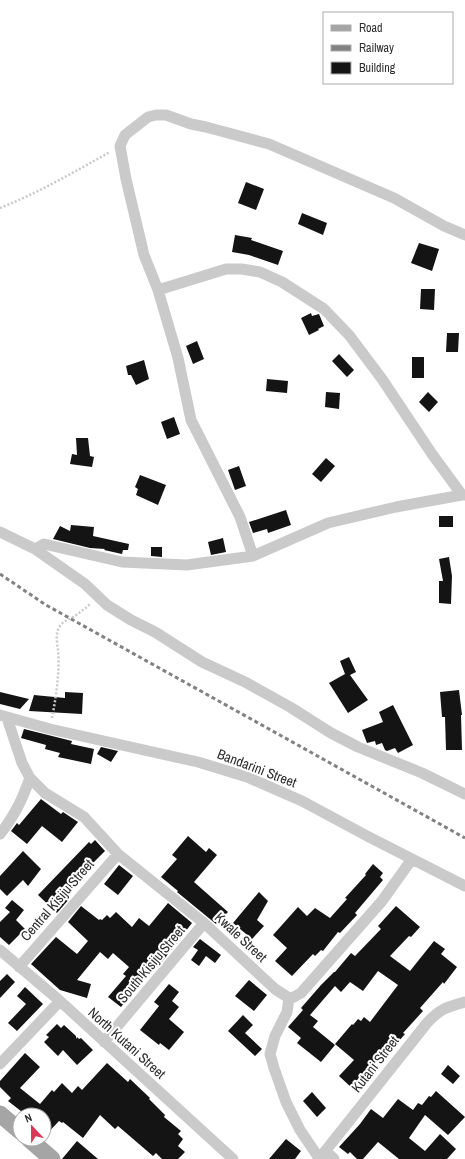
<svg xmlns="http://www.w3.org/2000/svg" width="465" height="1159" font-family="'Archivo Narrow',sans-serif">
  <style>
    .building { fill: #141414 }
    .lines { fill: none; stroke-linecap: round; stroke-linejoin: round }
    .path { stroke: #cacaca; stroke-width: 2.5; stroke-dasharray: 2 2; stroke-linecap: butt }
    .minor { stroke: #cacaca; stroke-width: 11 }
    .primary { stroke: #a5a5a5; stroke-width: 17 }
    .rail { stroke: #828282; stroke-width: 3; stroke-dasharray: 4 3; stroke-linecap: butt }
    .labels { text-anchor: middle; stroke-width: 4; stroke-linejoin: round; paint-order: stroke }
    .street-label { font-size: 14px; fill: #2d2d2d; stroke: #fff }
  </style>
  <rect width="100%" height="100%" fill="#fff"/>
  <path class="building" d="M246 182 264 189 256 210 238 203Z
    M302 213 327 223 323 235 298 224Z
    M235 235 252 238 251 240 283 251 278 265 249 255 232 252Z
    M419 243 439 249 432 271 411 263Z
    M421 289H435L434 310 420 309Z
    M311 313 312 316 319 314 324 326 318 329 319 330 309 335 301 318Z
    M447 333H459L458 352H446Z
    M197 341 204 359 193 364 186 346Z
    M339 354 354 370 347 377 332 361Z
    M412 357H424V378H412Z
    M144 360 149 379 136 385 131 375H128L126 366Z
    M267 379 288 381 287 393 266 391Z
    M326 392 340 393 339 409 325 407Z
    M428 392 438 402 429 412 419 402Z
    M174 417 180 434 167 439 161 422Z
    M76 438H88L90 456 94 457 92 467 70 464 72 454 77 455Z
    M326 458 335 466 321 482 312 474Z
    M239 466 246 486 235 490 228 470Z
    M140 475 166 485 158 505 136 495 138 489 135 487Z
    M286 510 291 525 268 533 267 529 253 533 249 522Z
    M439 516H453V527H439Z
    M71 525 94 527 93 536 129 544 128 550H123L122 554 104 550 105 549 90 548 53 539 60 526 70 531Z
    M223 538 226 552 211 555 208 542Z
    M151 547H162V557L151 556Z
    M449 557 452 576 451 604 439 603V581H443L439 559Z
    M349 657 356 672 350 675 368 700 348 713 329 683 345 674 340 661Z
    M459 690 462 715H461L462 750H446L445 717H442L440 692Z
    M0 692 29 699 20 709 0 704Z
    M65 692 83 693 82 714 29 711 34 695 65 698Z
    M393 705 413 745 398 753 395 748 387 751 385 750 382 743 376 745 375 741 367 743 362 730 383 722 379 712Z
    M24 729 72 741 71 744 94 749 91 764 58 757 60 753 45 749 46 745 21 738Z
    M101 747 118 751 111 762 97 754Z
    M41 799 61 814 63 812 78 822 62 842 42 826 27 844 11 831 17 823 19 825Z
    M188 836 206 852 209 848 217 855 194 882 228 912 216 924 177 892 178 891 161 877 177 859 172 855Z
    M95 840 105 851 86 870 87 872 66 895 70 898 57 913 38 895 89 842 91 844Z
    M23 851 41 869 28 886 23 880 7 896 0 889V876Z
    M373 864 383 873 380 877 383 880 355 913 357 915 340 933 338 932 323 951 321 950 315 956 313 954 292 976 275 961 287 948 273 935 298 907 307 916 315 908 330 918 347 899 345 898 366 875 365 874Z
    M119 865 133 876 118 895 104 884Z
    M259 892 268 901 257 920 264 926 252 939 233 923Z
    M12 900 24 910 16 920 25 929 9 945 0 937V922L10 912 5 908Z
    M168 903 192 923 158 967 155 965 134 988 135 989 121 1007 108 997 126 976 123 974 129 967 113 953 108 959 100 952 77 980 91 984 87 998 60 990 31 964 56 937 77 954 88 941 68 922 81 906 99 920 100 919 102 920 107 915 110 918 116 912 132 927 139 918 149 926Z
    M396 906 420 927 411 937 409 936 390 956 410 971 434 941 445 949 441 954 457 967 444 984 443 982 420 1008 423 1011 403 1033 405 1034 392 1049 388 1047 353 1089 339 1076 354 1060 335 1044 352 1024 353 1025 358 1019 361 1021 364 1017 370 1022 398 985 378 971 363 991 350 982 341 992 335 986 310 1015 318 1021 313 1027 335 1045 321 1062 297 1043 301 1038 288 1027 303 1010 301 1008 321 985 334 972H335L351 953 355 956 381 929 378 926Z
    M200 939 221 955 215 963 206 956 199 966 191 960 198 950 193 947Z
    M7 974 15 982 0 998V981Z
    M249 980 267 995 254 1011 235 996Z
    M169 984 179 992 172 1001 179 1007 169 1019 184 1032 169 1050 160 1043 159 1045 140 1030 159 1006 154 1002Z
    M25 987 43 1004 17 1031 8 1023 26 1004 17 996Z
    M243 1015 253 1025 245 1033 262 1049 255 1056 228 1031Z
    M57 1024 61 1028 64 1025 76 1036V1039L77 1037 79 1039 81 1038 93 1050 77 1065 63 1050 58 1056 44 1042 49 1037 46 1035Z
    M25 1053 40 1067 20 1088 40 1104 52 1090 54 1092 62 1083 72 1093 78 1086 82 1090 107 1063 128 1082 130 1079 150 1098 149 1099 165 1115 164 1117 181 1131 178 1134 183 1139 178 1146 185 1152 178 1159H162L156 1153 153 1156 118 1126 115 1129 100 1115 83 1138 63 1122 62 1123 59 1121 44 1137V1115H26L8 1101 11 1098 0 1087V1081Z
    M448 1065 460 1076 453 1084 441 1074Z
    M436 1091 465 1117 448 1135 425 1115 409 1138 425 1151 440 1134 456 1149 447 1159H399L378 1142 363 1159H357L350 1152 348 1154 339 1147 360 1124 371 1109 383 1118 398 1099 413 1110 418 1103 422 1105 429 1096 431 1097Z
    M312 1092 326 1108 317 1117 303 1101Z
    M286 1139 301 1151 295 1159H269Z
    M77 1141 98 1159H62Z"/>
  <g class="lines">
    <path class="path" d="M0 208C38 193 74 172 110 152
      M52 718C56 697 60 672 58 650 57 642 55 633 60 626 63 621 68 620 73 617 79 613 85 609 90 604"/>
    <path class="minor" d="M158 290 226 269H242L260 272 282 282 324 309 349 335 382 379 432 454 462 495
      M0 532 35 549 85 584 107 605 131 620 155 632 202 662 245 682 290 707 331 733 358 747 422 773 465 794
      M35 549 44 544 122 562 187 565 253 556 328 523 396 507 462 495H465
      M253 556 240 517 191 420 178 358 158 290 144 255 126 179 120 146 125 135 148 117 156 115H166L191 124 206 127 269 144 394 198 444 226 465 235
      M0 715 50 729 198 762 247 777 302 801 369 837 465 886
      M30 778 45 793 84 817 118 854 204 923 275 989 289 998 294 997 301 993 382 901 412 859
      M0 834C15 815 22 800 30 778L22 763 7 718
      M0 950 60 1001 233 1159
      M19 967 118 854
      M289 998 287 1012 275 1036 270 1054 274 1068 286 1102 300 1130 319 1158
      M104 1042 204 923
      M0 1064 60 1001
      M326 1151 334 1159
      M319 1159 427 1023C440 1009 446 1007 465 1002"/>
    <path class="primary" d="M0 1114 20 1131
      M29 1139 52 1159"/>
    <path class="rail" d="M0 574 46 605 465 838"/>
  </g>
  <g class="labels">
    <g class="street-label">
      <text transform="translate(257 768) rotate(21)" y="5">Bandarini Street</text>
      <text transform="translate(57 900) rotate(-49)" y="5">Central Kisiju Street</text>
      <text transform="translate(241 937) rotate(43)" y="5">Kwale Street</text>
      <text transform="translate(151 964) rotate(-50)" y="5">South Kisiju Street</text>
      <text transform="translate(127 1043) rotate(42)" y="5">North Kutani Street</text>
      <text transform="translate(375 1064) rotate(-52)" y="5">Kutani Street</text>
    </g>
  </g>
  <rect x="323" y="12" width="130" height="72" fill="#ffffff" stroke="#ababab"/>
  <rect x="331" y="25" width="20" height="6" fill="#a5a5a5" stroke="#ababab"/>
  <text x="359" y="32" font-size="12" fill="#2d2d2d">Road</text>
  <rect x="331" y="45" width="20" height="6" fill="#828282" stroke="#ababab"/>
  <text x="359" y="52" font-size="12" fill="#2d2d2d">Railway</text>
  <rect x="331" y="62" width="20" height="12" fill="#141414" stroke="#ababab"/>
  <text x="359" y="72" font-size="12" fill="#2d2d2d">Building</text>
  <g transform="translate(32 1127) rotate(338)"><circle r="19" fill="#ffffff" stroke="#ababab"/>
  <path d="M0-3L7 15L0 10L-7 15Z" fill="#db3756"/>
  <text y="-6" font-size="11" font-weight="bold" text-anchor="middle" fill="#2d2d2d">N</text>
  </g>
</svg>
